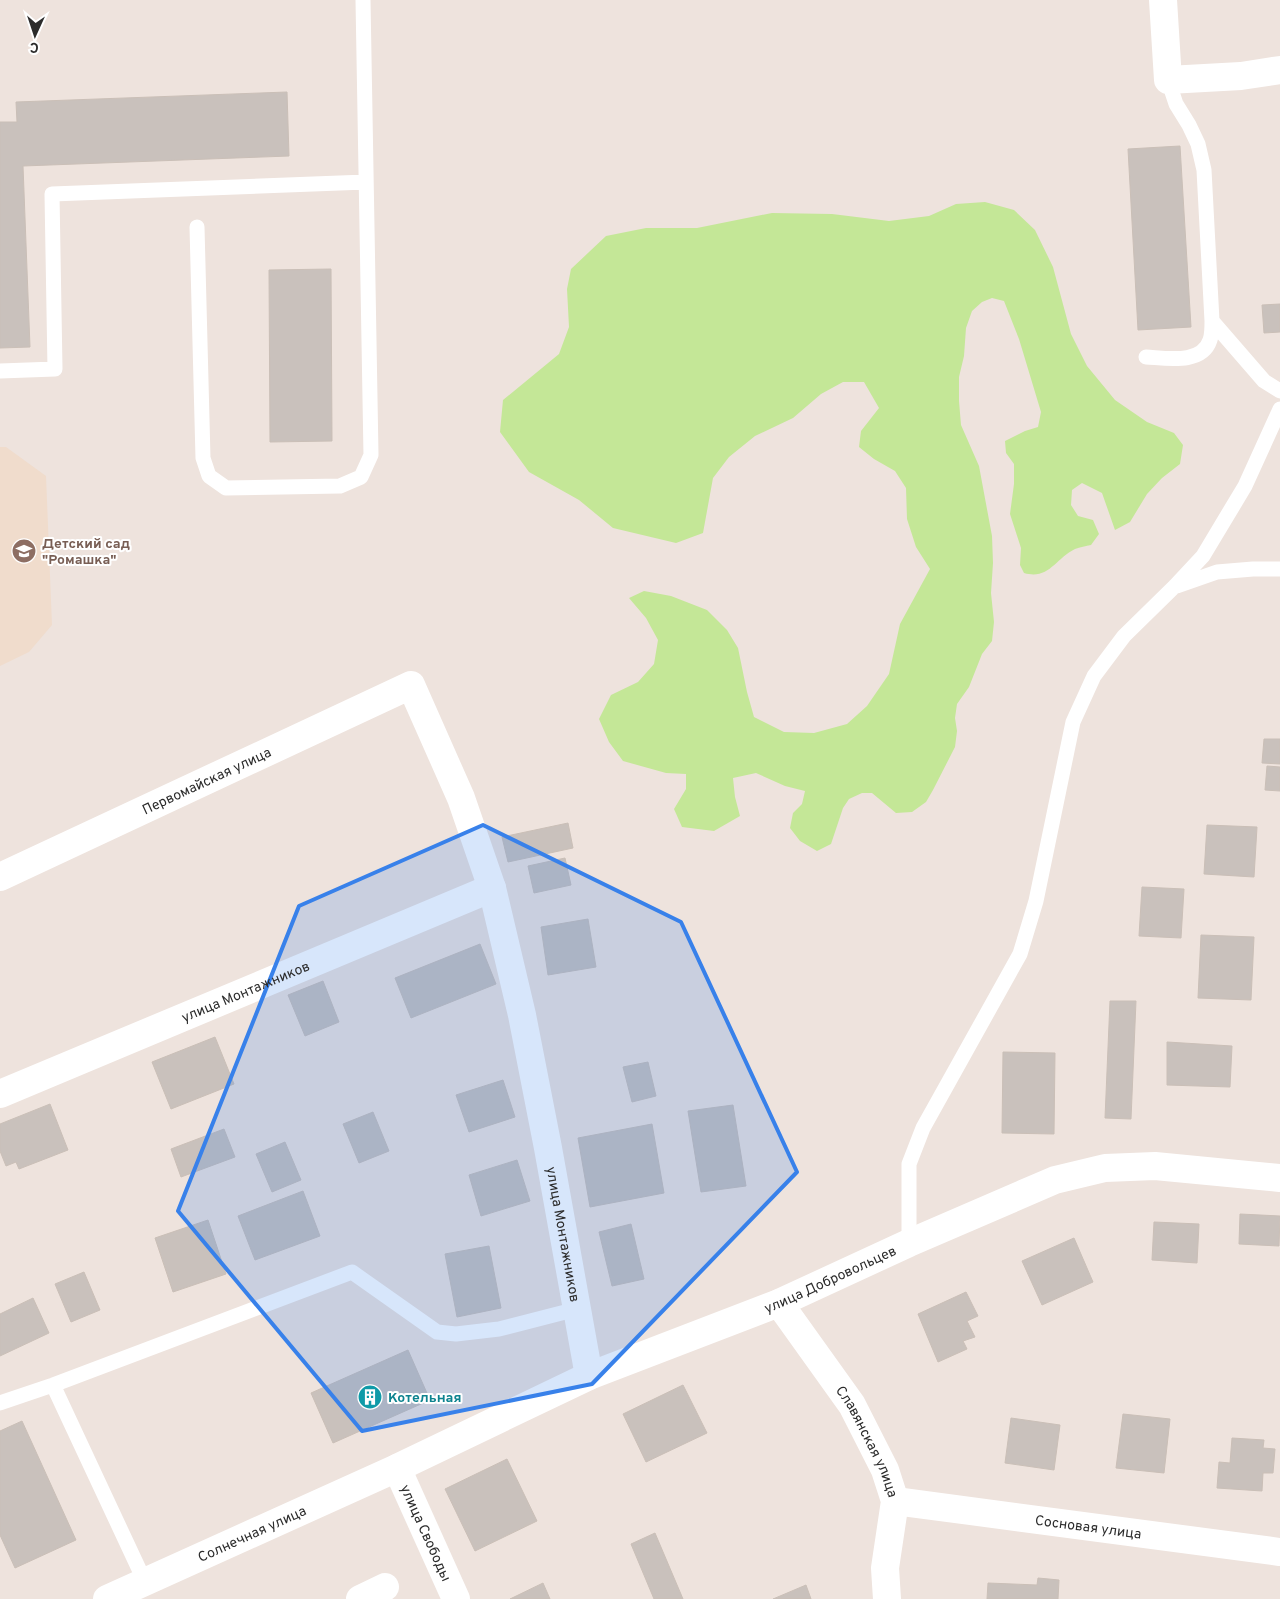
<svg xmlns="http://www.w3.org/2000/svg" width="1280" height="1599" font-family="Overpass,sans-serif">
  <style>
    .education { fill: #f0dccc }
    .green { fill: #c4e797 }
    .building { fill: #c9c1bc; stroke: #cabfb7 }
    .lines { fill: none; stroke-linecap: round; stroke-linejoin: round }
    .lane { stroke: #fff; stroke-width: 15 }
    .street { stroke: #fff; stroke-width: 28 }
    .marked { fill: #3881ea; fill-opacity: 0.2; stroke: #3881ea; stroke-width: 4; stroke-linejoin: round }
    .labels { text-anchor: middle; stroke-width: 4; stroke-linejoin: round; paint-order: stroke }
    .education-label { font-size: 14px; font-weight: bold; fill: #785e54; stroke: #fff; text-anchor: start }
    .street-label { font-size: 14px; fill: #2c2c2c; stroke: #fff }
    .culture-label { font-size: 14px; font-weight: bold; fill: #0d838f; stroke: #fff; text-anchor: start }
  </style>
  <rect width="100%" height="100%" fill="#eee3dd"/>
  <path class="education" d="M0 447H6L46 476 52 625 29 652 0 666Z"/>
  <path class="green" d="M985 202 1014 210 1035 230 1053 267 1071 334 1087 366 1115 400 1147 422 1174 433 1183 445 1180 464 1162 478 1147 494 1130 522 1115 530 1102 493 1082 483 1072 490 1071 505 1078 516 1093 520 1099 534 1091 545C1086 546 1080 547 1075 549 1055 559 1049 580 1024 573L1020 565 1021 548 1010 514 1014 484V464L1006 453 1005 441 1025 431 1038 427 1041 412 1019 339 1004 301 992 298 982 302 972 311 966 328 964 356 959 377V401L961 425 979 466 992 536 993 563 991 593 994 622 992 641 982 654 969 687 957 704 955 718 957 731 955 747 933 790 926 802 912 812 896 813 872 793H862L849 799 843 808 831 844 817 851 800 841 790 828 793 813 802 804 805 791 785 786 756 773 733 778 735 797 740 816 714 831 682 827 674 809 686 789V774L666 773 623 761 609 742 599 719 611 695 638 682 654 664 658 640 646 618 629 598 644 591 671 596 707 610 727 630 738 648 747 692 754 717 784 732 814 733 847 724 867 706 889 674 900 624 930 569 916 547 907 519 906 488 895 471 874 459 859 447 861 431 879 408 864 382H843L821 394 793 418 755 436 729 457 713 478 703 533 676 543 613 528 579 500 529 472 500 432 503 400 559 354 569 327 567 289 571 269 606 236 646 228H697L772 213 832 214 889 221 929 216 956 204Z"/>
  <path class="building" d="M287 92 289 156 23 166 30 347 0 348V122H17L16 102Z
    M1180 146 1191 327 1138 330 1128 149Z
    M331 269 332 441 270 442 269 270Z
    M1280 304V332L1264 333 1262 305Z
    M1264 739H1280V764L1262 763Z
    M1267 766 1280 767V791L1265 790Z
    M568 823 573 848 508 862 502 837Z
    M1207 825 1257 827 1254 877 1204 874Z
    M565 858 571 885 534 893 528 866Z
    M1142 887 1184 889 1181 938 1139 936Z
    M588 919 596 967 548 975 541 927Z
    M1201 935 1254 937 1251 1000 1198 998Z
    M480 944 496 984 411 1018 395 978Z
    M323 981 339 1022 305 1036 288 995Z
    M1110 1001H1136L1131 1119 1105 1118Z
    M215 1037 234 1084 171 1109 152 1062Z
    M1167 1042 1232 1046 1230 1087 1167 1085Z
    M1003 1052 1055 1053 1054 1134 1002 1133Z
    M648 1062 656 1096 632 1102 623 1067Z
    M503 1080 515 1117 469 1132 456 1095Z
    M50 1104 68 1150 19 1169 16 1162 6 1166 0 1151V1124Z
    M733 1105 746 1186 701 1192 688 1111Z
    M373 1112 389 1151 359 1163 343 1124Z
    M652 1124 664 1193 590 1207 578 1138Z
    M224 1129 235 1157 181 1177 171 1149Z
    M285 1142 301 1180 272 1192 256 1154Z
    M517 1160 530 1201 481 1216 469 1175Z
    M303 1191 320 1236 255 1260 238 1216Z
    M1240 1214 1280 1216 1279 1246 1239 1244Z
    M208 1220 226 1274 173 1292 155 1238Z
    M1154 1222 1199 1224 1197 1263 1152 1260Z
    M631 1224 644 1279 612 1286 599 1232Z
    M1074 1238 1093 1282 1042 1305 1022 1261Z
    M489 1246 501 1308 457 1317 445 1254Z
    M84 1272 100 1310 71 1322 55 1284Z
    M966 1292 978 1316 967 1321 975 1337 963 1341 967 1349 938 1362 918 1314Z
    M33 1298 49 1333 0 1356V1314Z
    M408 1350 430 1400 333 1443 311 1393Z
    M683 1385 707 1433 646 1462 623 1414Z
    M1123 1414 1170 1419 1164 1473 1116 1468Z
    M1011 1418 1060 1425 1054 1470 1005 1463Z
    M22 1421 76 1540 15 1568 0 1535V1431Z
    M1232 1438 1264 1440 1263 1448 1275 1449 1273 1473H1263L1262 1491 1217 1488 1219 1462 1230 1463Z
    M507 1459 537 1521 475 1551 445 1489Z
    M655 1533 683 1599H654L631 1544Z
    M1038 1578 1059 1580 1058 1599H987L988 1583 1037 1585Z
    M543 1583 550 1599H510Z
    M806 1585 811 1599H773Z"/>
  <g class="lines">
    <path class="lane" d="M1168 80 1176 104 1189 125 1198 144 1204 170 1212 321 1264 381 1280 391
      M197 227 203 458 209 476 226 488 340 486 361 477 371 455 363 0
      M1146 357C1166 358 1202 365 1210 340 1212 335 1212 327 1212 321
      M0 371 55 369 52 194 366 182
      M1177 586 1217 572 1253 569H1280
      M909 1243V1164L923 1128 1020 954 1036 901 1073 722 1094 676 1124 636 1175 586 1203 556 1245 486 1280 409
      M53 1385 145 1582
      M0 1403 53 1385 352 1272 437 1332 456 1334 499 1329 577 1309"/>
    <g class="street">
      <path d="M1163 0 1168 80 1241 76 1280 70"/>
      <path id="s1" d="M0 877 411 685 461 798 492 888 522 1015 548 1148 589 1376"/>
      <path id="s2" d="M0 1094 492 888"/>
      <path id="s3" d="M779 1303 852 1405 885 1470 895 1501 885 1568 887 1599"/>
      <path id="s4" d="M397 1468 456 1599"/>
      <path id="s5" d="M895 1501 1280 1552"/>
      <path id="s6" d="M107 1599 397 1468 589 1376 779 1303 909 1243 1055 1180 1105 1168 1155 1166 1280 1178"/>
      <path d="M360 1599 385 1587"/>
    </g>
  </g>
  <path class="marked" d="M483 825 681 922 797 1172 592 1384 362 1431 178 1211 299 906Z"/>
  <defs>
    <symbol id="school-disc" viewBox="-11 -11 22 22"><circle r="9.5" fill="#8d6e63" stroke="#fff"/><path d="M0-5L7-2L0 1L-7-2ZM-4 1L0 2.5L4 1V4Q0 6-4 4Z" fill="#fff"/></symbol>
    <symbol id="building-disc" viewBox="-11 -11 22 22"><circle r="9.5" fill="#0f9aa8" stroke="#fff"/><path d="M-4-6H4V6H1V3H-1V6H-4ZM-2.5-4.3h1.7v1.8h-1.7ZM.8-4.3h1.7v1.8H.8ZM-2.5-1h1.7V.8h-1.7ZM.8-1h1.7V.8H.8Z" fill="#fff"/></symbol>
  </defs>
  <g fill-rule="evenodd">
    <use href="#school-disc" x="10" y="537" width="28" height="28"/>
    <use href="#building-disc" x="356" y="1383" width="28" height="28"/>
  </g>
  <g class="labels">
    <g class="education-label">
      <text x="42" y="548">Детский сад<tspan x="42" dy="16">"Ромашка"</tspan></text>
    </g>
    <g class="street-label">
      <text dy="5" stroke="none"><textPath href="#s1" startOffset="228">Первомайская улица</textPath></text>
      <text dy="5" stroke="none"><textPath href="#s2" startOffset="266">улица Монтажников</textPath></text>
      <text dy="5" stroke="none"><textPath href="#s1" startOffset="1026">улица Монтажников</textPath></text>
      <text dy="5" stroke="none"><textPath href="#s6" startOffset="791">улица Добровольцев</textPath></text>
      <text dy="5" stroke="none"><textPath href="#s3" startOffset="165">Славянская улица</textPath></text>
      <text dy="5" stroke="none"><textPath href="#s5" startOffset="195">Сосновая улица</textPath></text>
      <text dy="5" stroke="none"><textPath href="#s6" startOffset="159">Солнечная улица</textPath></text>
      <text dy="5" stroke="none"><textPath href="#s4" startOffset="71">улица Свободы</textPath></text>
    </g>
    <g class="culture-label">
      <text x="388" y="1402">Котельная</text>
    </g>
  </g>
  <g transform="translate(35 35) rotate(183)" stroke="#ffffff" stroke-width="4" paint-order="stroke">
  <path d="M0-4L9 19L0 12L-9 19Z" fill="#2c2c2c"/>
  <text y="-8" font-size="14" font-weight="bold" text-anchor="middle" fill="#2c2c2c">С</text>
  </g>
</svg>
